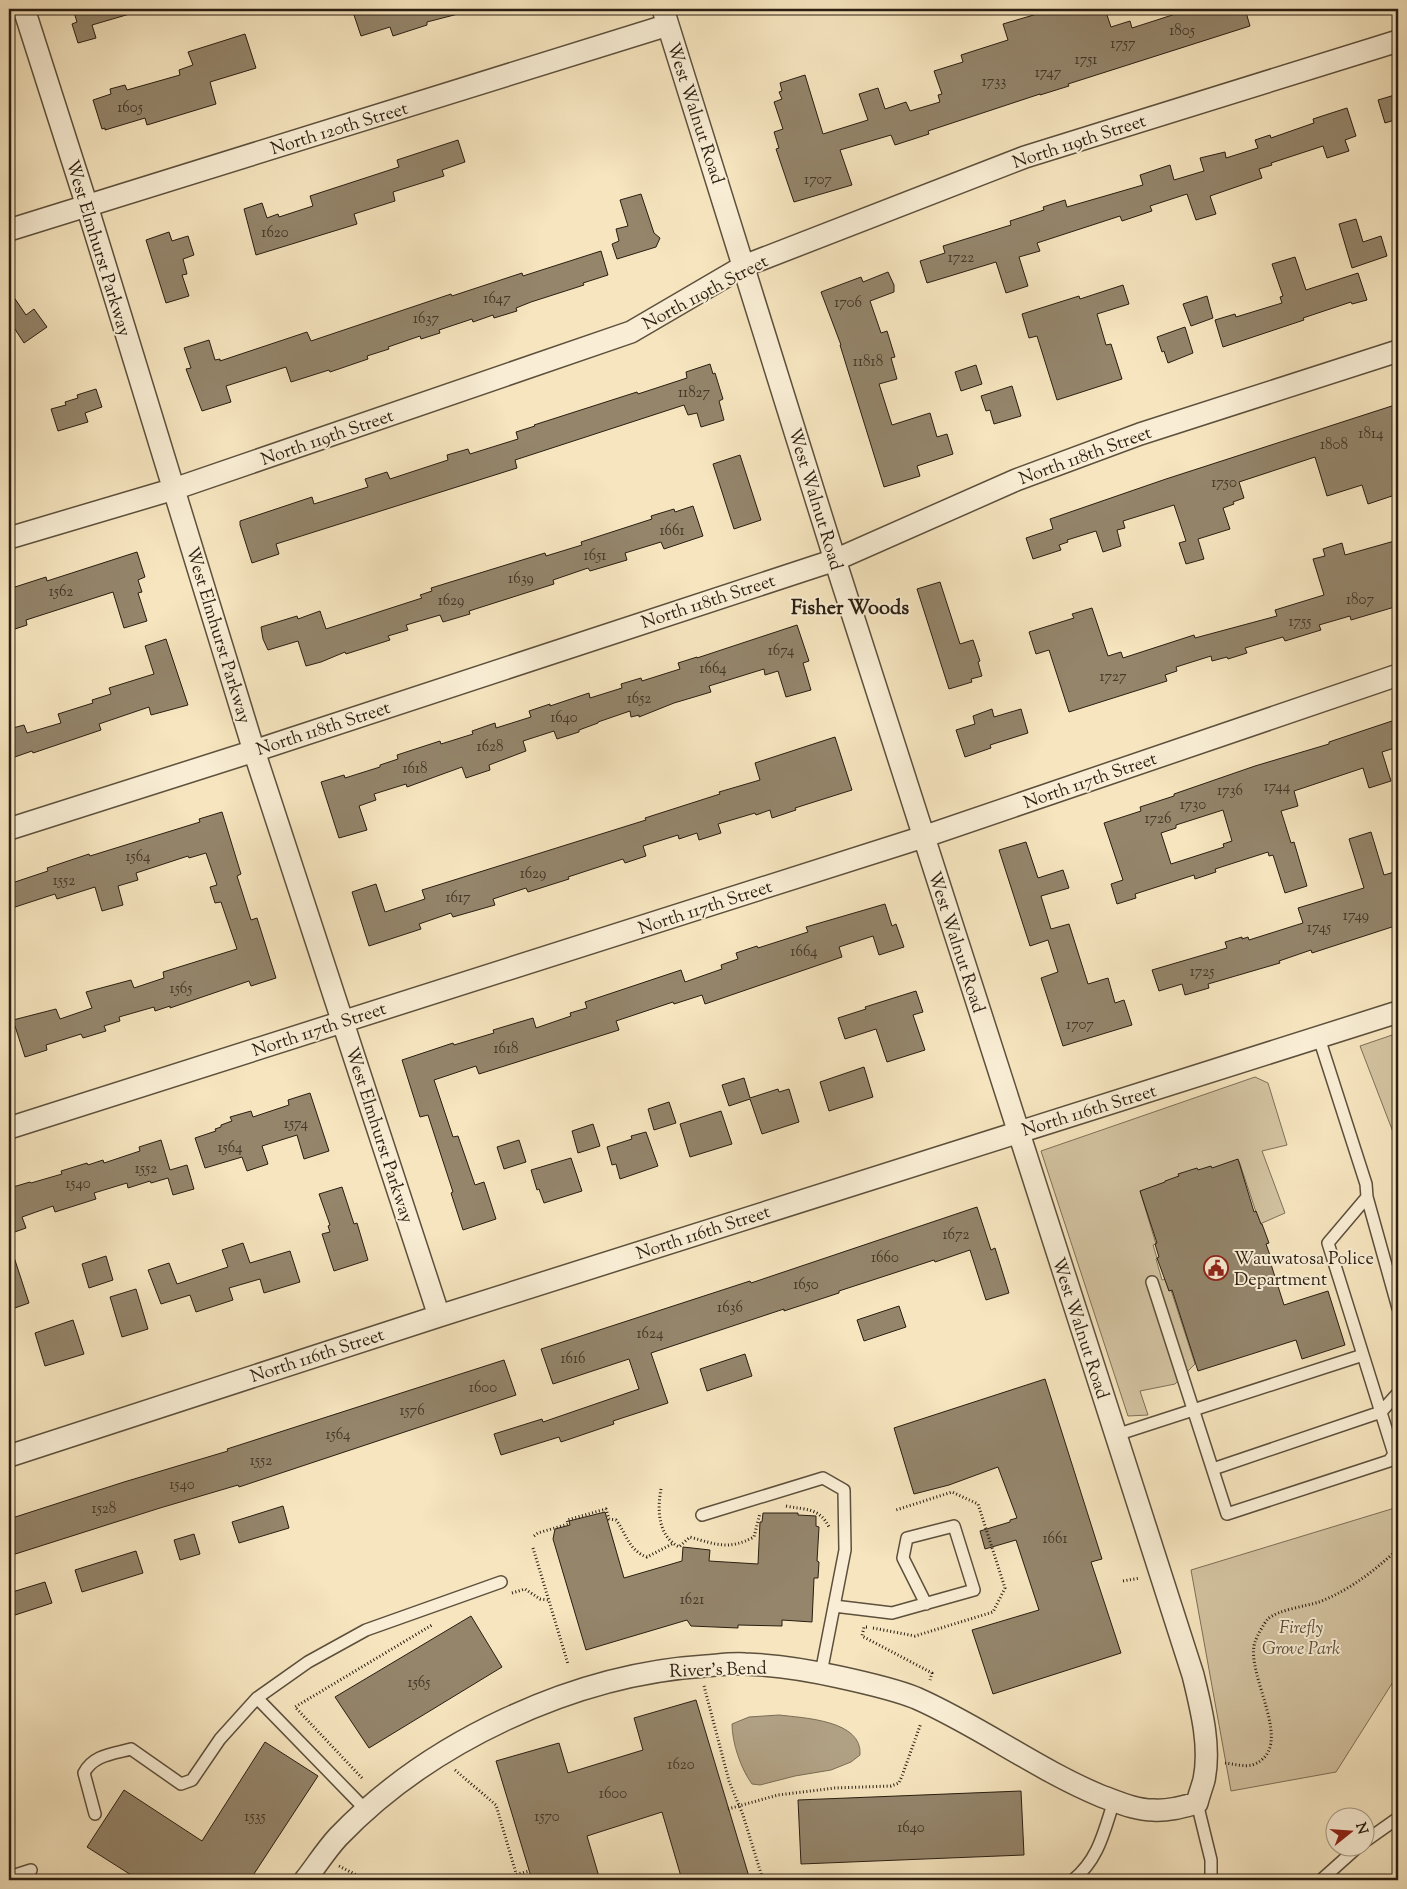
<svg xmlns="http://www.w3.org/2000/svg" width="1407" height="1889" font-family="'Sorts Mill Goudy',serif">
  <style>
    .green { fill: #d3c3a1; stroke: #7e7059 }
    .water { fill: #b1a184; stroke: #7b6d56 }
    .building { fill: #94856b; stroke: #2a1e11; fill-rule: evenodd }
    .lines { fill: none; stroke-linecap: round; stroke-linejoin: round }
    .lane-casing { stroke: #5d503c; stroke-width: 14 }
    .street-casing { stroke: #5d503c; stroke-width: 24 }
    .path { stroke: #2a1e11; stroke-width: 3; stroke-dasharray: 1 2.5; stroke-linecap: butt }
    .lane { stroke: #f9eed5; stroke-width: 11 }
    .street { stroke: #f9eed5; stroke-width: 21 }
    .labels { text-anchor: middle; stroke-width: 4; stroke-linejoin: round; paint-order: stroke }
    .number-label { font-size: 15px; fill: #443828 }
    .street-label { font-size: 18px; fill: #2a1e11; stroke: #f9eed5 }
    .poi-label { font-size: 18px; fill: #2a1e11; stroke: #f9eed5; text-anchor: start }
    .park-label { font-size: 18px; font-style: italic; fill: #5d503c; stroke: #f9eed5 }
    .quarter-label { font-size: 20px; font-weight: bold; fill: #2a1e11; stroke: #f9eed5 }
  </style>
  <rect width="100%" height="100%" fill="#f6e5bf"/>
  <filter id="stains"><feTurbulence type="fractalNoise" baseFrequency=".004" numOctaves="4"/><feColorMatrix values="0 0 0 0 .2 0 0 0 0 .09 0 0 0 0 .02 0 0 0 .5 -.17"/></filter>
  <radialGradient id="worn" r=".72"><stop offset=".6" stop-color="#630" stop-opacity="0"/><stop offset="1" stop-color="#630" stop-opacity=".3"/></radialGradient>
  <path class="green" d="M1398 1033V1145L1360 1046Z
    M1255 1077 1268 1083 1287 1145 1262 1151 1285 1213 1260 1224 1239 1161 1213 1169 1180 1174C1174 1184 1152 1187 1140 1191L1156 1244 1153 1245 1157 1258 1156 1259 1162 1280 1166 1279 1169 1291 1171 1290 1195 1364 1175 1384 1140 1391 1148 1415 1128 1416 1041 1151Z
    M1398 1507V1674L1336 1772 1231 1791 1191 1570Z"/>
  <path class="water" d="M779 1715C803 1718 863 1720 860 1755L851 1762 831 1770 795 1776 760 1785 752 1784C741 1769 732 1743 732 1724L749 1717Z"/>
  <path class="building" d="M73 9H133V13L92 25 96 38 78 43 72 24 77 22Z
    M375 9H457L458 14 427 22V25L393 36 390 27 361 36 354 15Z
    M1054 9H1105L1111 27 1130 21 1132 28 1191 9H1245L1250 26 1068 84 1069 86 1040 95V94L928 131 929 134 895 145 891 135 840 150 852 185 794 202 776 149 779 148 774 132 783 129 774 102 782 99 779 92 782 91 780 83 805 75 823 134 868 120 859 94 878 88 885 109 906 102 910 111 940 102 938 95 942 94 934 71 963 62 961 55 1008 40 1003 24Z
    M245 34 256 68 210 82 216 104 147 125 145 118 105 130V128L102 129 93 100 111 94 110 89 125 85 127 90 180 75 179 70 193 65 188 52Z
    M1398 94V119L1385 123 1378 100Z
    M1347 108 1356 136 1345 140 1349 151 1327 158 1323 146 1271 163 1272 165 1259 169 1262 178 1210 196 1216 214 1196 220 1187 194 1150 206 1152 211 1122 221 1120 216 1037 243 1040 251 1019 257 1028 286 1006 293 996 262 927 283 920 261 945 253 943 246 1011 225 1010 221 1044 210 1043 207 1065 200 1067 207 1143 185 1140 175 1170 165 1174 180 1204 171 1200 158 1225 152 1226 158 1258 148 1255 140 1270 135 1271 138 1314 123 1313 119Z
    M458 140 465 162 442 170 444 176 393 192 395 201 354 214 357 224 256 255 244 209 262 203 267 218 278 214 279 217 313 206 310 196 399 167 397 160Z
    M641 194 654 233 660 238 656 247 617 259 612 244 619 241 616 229 628 226 620 200Z
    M1356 219 1363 242 1381 236 1387 256 1352 268 1339 224Z
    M169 232 172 241 188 236 194 255 183 259 187 274 182 275 189 296 166 303 146 240Z
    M601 251 608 275 583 283 584 285 531 302 516 308 517 311 494 318 493 315 473 322 472 319 439 330 440 333 421 339 420 336 388 347 389 349 367 356 368 359 330 372 329 370 291 382 286 367 226 386 231 402 202 411 186 369 191 368 184 348 209 340 215 360 220 359V361L307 332 311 341 451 294 452 296 522 273 523 276Z
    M1295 257 1306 290 1358 273 1367 300 1352 304 1351 302 1303 318 1304 320 1223 347 1215 320 1235 314 1236 317 1282 303 1280 297 1283 296 1272 264Z
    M888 272 894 285V292L870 301 881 333 887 331 895 357 891 358 897 379 879 384 892 425 930 413 937 437 947 434 953 454 917 466 920 476 884 487 840 345H841L821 292 861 277 863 282Z
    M1123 285 1129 304 1097 314 1106 345 1111 344 1122 379 1057 400 1037 336 1029 338 1022 314 1079 296 1080 299Z
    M9 290 26 315 34 309 47 327 24 343 9 320Z
    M1207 296 1213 318 1191 326 1183 304Z
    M1185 327 1193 353 1168 363 1164 351 1162 352 1157 337Z
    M710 364 713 374 715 373 723 399 719 401 724 420 701 427 697 413 688 415 684 405 515 460 517 468 276 544 279 554 252 563 240 525V521L312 497 314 504 368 487 365 479 387 472 390 479 448 460 447 455 468 449 470 454 518 439 516 432 535 426 534 425 637 392 638 394 687 378 686 372Z
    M976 365 982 384 961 391 955 372Z
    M1012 386 1021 416 994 424 990 410 986 411 981 396Z
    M96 389 102 407 85 413 88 422 58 431 51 409 66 405 65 402 78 398 77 395Z
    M1398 404V494L1368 504 1362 485 1327 496 1315 457 1239 482 1244 498 1233 502 1234 504 1223 508 1230 529 1198 539 1204 559 1186 564 1179 543 1186 541 1174 505 1123 521 1125 528 1117 530 1121 546 1103 552 1096 531 1067 540 1068 542 1059 545 1061 550 1033 559 1026 538 1053 529 1050 519 1166 479Z
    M740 455 761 520 734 529 713 464Z
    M693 506 703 536 664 549 661 542 625 553 627 560 590 571 588 568 553 580 554 584 469 611 470 614 443 622 440 615 406 625 408 630 388 636 390 640 346 654 345 652 321 662 306 666 298 641 268 650 263 639 261 627 297 616 298 619 320 611 326 629 422 598 420 595 432 591 431 588 545 553 546 556 582 545 581 542 652 519 651 516 674 509 675 512Z
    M1398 540V606L1351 620 1350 616 1319 625 1321 630 1285 641 1283 637 1245 648 1247 653 1228 659 1227 657 1212 661 1211 656 1176 667 1177 671 1165 675 1167 681 1069 712 1049 650 1036 654 1029 632 1074 618 1072 614 1092 608 1108 656 1121 652 1123 658 1194 635 1195 638 1277 616 1275 610 1324 595 1313 559 1325 556 1323 549 1342 543 1345 555Z
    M137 552 145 577 138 580 142 592 138 593 147 621 124 628 113 592 26 620 27 625 9 631V578H12L15 587 46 577 47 581Z
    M940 582 960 644 973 640 980 661 978 662 982 676 971 679 972 682 949 689 917 589Z
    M797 625 809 661 803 663 811 690 786 697 778 671 765 675 764 669 709 686 711 692 674 703 639 717V715L631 717 630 711 598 722V723L579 730V732L557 739 554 731 523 741 526 751 489 765 490 770 466 778 462 767 407 787 406 784 374 794 376 800 359 806 367 830 339 838 321 782 344 775 345 778 380 767V765L398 759 397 755 440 741 441 744 473 734 472 731 495 723 496 728 531 717 529 711 550 704V706L589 693 590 698 622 688 621 684 641 678 642 681 680 669 678 663 697 657V658Z
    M166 639 188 705 151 715 149 707 99 724 101 730 33 753 32 751 9 759V729L24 725 27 733 61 723 58 714 93 703 92 700 111 694 109 688 154 674 145 646Z
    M992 709 994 717 1021 709 1028 733 990 745 991 748 965 757 956 730 975 724 973 716Z
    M1398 719V747L1382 752 1391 781 1369 788 1363 768 1294 791 1298 806 1281 811 1291 843 1294 842 1307 886 1285 893 1273 855 1269 856 1268 852 1215 869 1216 872 1195 879 1194 875 1135 894 1136 898 1117 904 1111 884 1123 880 1104 823 1141 811 1140 807 1174 796V794L1255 766 1329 744V742ZM1223 810 1232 841 1223 844 1224 847 1171 864 1161 833 1176 828V825Z
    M835 737 852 790 795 808 796 810 772 818 770 810 756 815 755 813 718 824 721 833 699 840 697 833 679 839 678 835 643 846 646 856 625 863 623 859 568 877 569 879 528 892 526 888 493 899 495 905 453 917 451 913 419 924 421 929 369 946 352 892 376 884 385 912 425 899 422 890 646 820 645 818 720 794 719 792 760 780 755 763Z
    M222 812 241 874 237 876 251 920 257 918 276 978 251 986 249 981 170 1008V1006L155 1011 154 1007 119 1017 120 1021 104 1026 106 1031 83 1038 81 1034 46 1045 47 1050 25 1057 13 1020 56 1009 60 1019 92 1008 86 992 131 980 134 988 164 978 163 972 237 949 221 902 215 903 210 887 217 885 206 853 189 858 188 856 136 873 138 880 118 886 123 905 102 911 95 887 57 899 55 894 9 909V884L48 871 47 868 89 854 90 856 200 822 199 819Z
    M1371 832 1384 875 1398 871V925L1312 953 1311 950 1279 961 1280 963 1208 984 1209 988 1185 995 1182 984 1159 991 1152 970 1227 948 1225 942 1242 937V939L1248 937 1249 940 1303 923 1298 908 1364 888 1349 839Z
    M1026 842 1038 878 1063 870 1069 888 1041 896 1051 929 1069 924 1088 984 1108 978 1115 1003 1124 1000 1132 1025 1063 1046 1041 978 1058 972 1048 940 1030 946 999 850Z
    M885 904 892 926 896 924 904 947 879 955 873 936 839 947 842 957 705 1004 702 995 674 1004 673 1002 616 1021 619 1030 479 1074 476 1066 434 1080 453 1137 458 1136 475 1185 484 1182 496 1219 463 1230 451 1193 453 1192 428 1115 420 1117 402 1060 453 1043 454 1045 494 1033 493 1030 533 1018 536 1028 571 1016 570 1013 587 1008 585 1002 681 970 685 982 722 969 721 965 738 959 736 953 757 946 758 948 808 932 806 927Z
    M916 991 923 1012 913 1015 925 1050 887 1062 876 1029 845 1039 838 1018 866 1009 865 1007Z
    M864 1067 873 1097 829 1111 820 1082Z
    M744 1078 750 1098 778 1089 779 1092 789 1089 799 1122 762 1134 750 1099 729 1106 722 1085Z
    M310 1093 329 1151 304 1159 297 1135 262 1146 268 1164 247 1171 242 1157 205 1168 195 1138 216 1131 215 1129 221 1127V1125L232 1121 230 1117 251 1111 253 1117 289 1105 288 1100Z
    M669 1102 676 1123 654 1130 648 1109Z
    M721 1111 732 1144 690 1157 680 1124Z
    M593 1124 600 1146 578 1153 572 1131Z
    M646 1132 658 1166 620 1179 616 1164 612 1165 607 1147 632 1139 631 1136Z
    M161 1140 170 1170 187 1165 194 1189 173 1195 168 1178 151 1183 150 1181 128 1188 127 1183 94 1193 96 1199 55 1212 53 1206 22 1217 26 1228 9 1234V1186L12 1185 13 1187 30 1182 31 1183 62 1174 61 1171 87 1163 88 1165 103 1160 104 1163 140 1151 139 1147Z
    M519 1140 526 1162 504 1169 497 1147Z
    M571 1158 582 1191 544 1203 539 1189 537 1190 531 1170Z
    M1238 1159 1254 1212 1256 1211 1261 1224H1262L1269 1243 1266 1244 1271 1258H1269L1284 1305 1328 1291 1345 1345 1302 1359 1296 1340 1198 1371 1172 1290 1169 1291 1157 1258 1159 1257 1155 1244 1157 1243 1140 1191 1165 1182V1181L1179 1176 1178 1174 1197 1168 1198 1170 1211 1166 1212 1168Z
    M342 1187 354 1224 357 1223 368 1260 334 1271 322 1234 330 1232 328 1226 330 1225 319 1194Z
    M977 1207 991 1250 995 1248 1009 1293 986 1300 970 1250 935 1262 934 1260 839 1291V1293L784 1311V1309L651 1353 668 1403 613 1421 614 1424 561 1442 559 1437 501 1455 494 1434 542 1419 543 1422 639 1389 629 1359 553 1384 541 1349 750 1281 751 1283Z
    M243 1243 250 1263 290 1251 300 1282 264 1293 260 1279 229 1288 233 1300 196 1312 190 1295 161 1304 148 1270 169 1263 177 1284 228 1267 222 1250Z
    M12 1251 29 1303 9 1310V1252Z
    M106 1256 113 1280 89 1288 82 1264Z
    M136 1289 148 1329 122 1337 110 1297Z
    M899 1306 906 1327 864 1341 857 1320Z
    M73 1320 84 1354 45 1366 35 1333Z
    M745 1354 752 1376 707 1391 700 1369Z
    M504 1360 516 1395 239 1487 238 1485 160 1508 9 1556V1519L124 1482 228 1451 227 1449Z
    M1045 1379 1102 1559 1091 1562 1121 1653 993 1694 972 1630 1039 1610 1016 1540 985 1549 980 1531 1010 1522V1520L1017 1518 998 1467 949 1485 914 1494 894 1428Z
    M283 1506 289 1528 239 1543 232 1522Z
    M605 1512 624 1578 682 1561 683 1547 710 1550 709 1561 758 1564 760 1522H762L763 1513H798V1515L816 1516V1526L819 1527 817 1561 819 1562 818 1578H814L812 1622 782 1620V1626L738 1625V1628L691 1626 687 1620 586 1650 553 1539 555 1529 570 1525 569 1521Z
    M194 1534 200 1554 180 1560 174 1540Z
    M136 1551 143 1573 82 1592 75 1570Z
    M45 1582 52 1603 12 1616 9 1606V1593Z
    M471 1616 502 1667 369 1748 335 1697Z
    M696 1700 750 1880H682L662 1812 587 1836 600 1880H532L496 1761 559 1743 568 1773 643 1750 634 1718Z
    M265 1742 318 1776 250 1880H139L87 1847 124 1790 202 1841Z
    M1021 1791 1024 1855 801 1864 798 1800Z"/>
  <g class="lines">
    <defs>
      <path id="lane" d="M1367 1197 1398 1308
        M1152 1282 1227 1514 1389 1461 1394 1454 1328 1243 1367 1197 1366 1184 1319 1038
        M1116 1435 1363 1355
        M1213 1469 1381 1412 1398 1393
        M702 1515 823 1478 844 1490 845 1550 821 1673
        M834 1606 892 1613 974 1590 954 1526 907 1538 903 1558 926 1604
        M257 1698 366 1810
        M1197 1803 1211 1860V1880
        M95 1814 84 1773C93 1755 113 1754 131 1749L181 1784 192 1780 220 1739 257 1698 308 1662 366 1630 501 1582
        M1364 1842 1398 1818
        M9 1877 31 1870
        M1073 1880C1099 1859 1104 1831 1114 1801
        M1321 1880 1359 1846"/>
      <path id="street" d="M24 9 87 206 254 751 439 1316
        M9 230 668 25
        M9 538 174 489 631 332 744 266 1025 157 1398 41
        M9 829 254 751 835 560 1016 480 1140 434 1398 351
        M9 1128 923 837 1398 675
        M9 1456 439 1316 1398 1012
        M305 1880C316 1866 326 1850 338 1837 429 1742 574 1674 706 1666 719 1665 732 1663 745 1664 777 1665 808 1670 839 1677 862 1682 894 1689 916 1698 980 1726 1036 1769 1101 1796 1118 1802 1135 1810 1153 1810 1169 1811 1182 1807 1197 1803 1199 1795 1202 1787 1204 1780 1211 1746 1201 1708 1193 1675L835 560 663 9"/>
    </defs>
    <use href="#lane" class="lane-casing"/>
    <use href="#street" class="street-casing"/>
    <path class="path" d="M661 1489C657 1510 658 1536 679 1547L690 1537C717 1545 729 1550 754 1537L760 1513
      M786 1506C805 1510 819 1507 829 1527
      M534 1536 538 1533 568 1524 567 1520 606 1509 609 1519 616 1520C626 1533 629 1551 647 1557L672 1544
      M533 1548 568 1664
      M1123 1581 1140 1578
      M512 1593 525 1589 540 1599 549 1600
      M867 1627H864L862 1636 932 1673 930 1680
      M873 1628 915 1636 993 1612 1005 1588 978 1504 952 1492 896 1510
      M704 1686 729 1781 743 1815 763 1880
      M1225 1763C1233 1764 1245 1767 1252 1765 1299 1749 1244 1675 1255 1642 1257 1636 1264 1623 1268 1619 1277 1610 1307 1606 1319 1602 1350 1590 1374 1571 1398 1549
      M455 1770 496 1805 518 1880
      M362 1778 295 1707 432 1625
      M728 1809 778 1795 835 1788 891 1786 899 1783 902 1776 921 1723
      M339 1866 366 1880
      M496 1880 529 1871"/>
    <use href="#lane" class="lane"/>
    <use href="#street" class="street"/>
  </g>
  <defs>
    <symbol id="civic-ring" viewBox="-11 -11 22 22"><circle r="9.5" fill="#f9eed5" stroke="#8f2418" stroke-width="1.5"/><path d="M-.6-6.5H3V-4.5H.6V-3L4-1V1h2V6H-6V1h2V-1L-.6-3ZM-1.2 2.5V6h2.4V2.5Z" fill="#8f2418"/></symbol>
  </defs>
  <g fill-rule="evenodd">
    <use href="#civic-ring" x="1202" y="1254" width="28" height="28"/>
  </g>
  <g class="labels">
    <g class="number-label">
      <text x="1182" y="35">1805</text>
      <text x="1123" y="48">1757</text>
      <text x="1086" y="64">1751</text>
      <text x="1048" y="77">1747</text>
      <text x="994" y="86">1733</text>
      <text x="130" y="112">1605</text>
      <text x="818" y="184">1707</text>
      <text x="275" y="237">1620</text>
      <text x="961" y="262">1722</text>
      <text x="497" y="303">1647</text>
      <text x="848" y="307">1706</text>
      <text x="426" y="323">1637</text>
      <text x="868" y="366">11818</text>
      <text x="694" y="397">11827</text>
      <text x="1371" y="438">1814</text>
      <text x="1334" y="449">1808</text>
      <text x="1224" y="487">1750</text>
      <text x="672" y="535">1661</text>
      <text x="595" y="560">1651</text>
      <text x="521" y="583">1639</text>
      <text x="61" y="596">1562</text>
      <text x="1360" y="604">1807</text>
      <text x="451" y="605">1629</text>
      <text x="1300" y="626">1755</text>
      <text x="781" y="655">1674</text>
      <text x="713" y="673">1664</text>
      <text x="1113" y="681">1727</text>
      <text x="639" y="703">1652</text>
      <text x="564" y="722">1640</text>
      <text x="490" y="751">1628</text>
      <text x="415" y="773">1618</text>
      <text x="1277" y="791">1744</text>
      <text x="1230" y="795">1736</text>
      <text x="1193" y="809">1730</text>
      <text x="1158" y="823">1726</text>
      <text x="138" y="861">1564</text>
      <text x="533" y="878">1629</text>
      <text x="64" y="885">1552</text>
      <text x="458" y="902">1617</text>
      <text x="1356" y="920">1749</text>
      <text x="1319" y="932">1745</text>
      <text x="804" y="956">1664</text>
      <text x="1202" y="976">1725</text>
      <text x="181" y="993">1565</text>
      <text x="1080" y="1029">1707</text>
      <text x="506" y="1053">1618</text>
      <text x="296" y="1128">1574</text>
      <text x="230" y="1152">1564</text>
      <text x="146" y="1173">1552</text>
      <text x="78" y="1188">1540</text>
      <text x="956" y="1239">1672</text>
      <text x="885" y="1262">1660</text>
      <text x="806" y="1289">1650</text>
      <text x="730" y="1312">1636</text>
      <text x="650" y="1338">1624</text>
      <text x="573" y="1363">1616</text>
      <text x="483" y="1392">1600</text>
      <text x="412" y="1415">1576</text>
      <text x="338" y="1439">1564</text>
      <text x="261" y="1465">1552</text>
      <text x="182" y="1489">1540</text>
      <text x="104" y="1513">1528</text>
      <text x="1055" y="1543">1661</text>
      <text x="692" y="1604">1621</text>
      <text x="419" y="1687">1565</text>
      <text x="681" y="1769">1620</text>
      <text x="613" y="1798">1600</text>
      <text x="255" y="1821">1535</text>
      <text x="547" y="1821">1570</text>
      <text x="911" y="1832">1640</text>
    </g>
    <g class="street-label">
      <text transform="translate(696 113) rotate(72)" y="6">West Walnut Road</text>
      <text transform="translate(339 128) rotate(-17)" y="6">North 120th Street</text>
      <text transform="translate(1079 141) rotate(-18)" y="6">North 119th Street</text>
      <text transform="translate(99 248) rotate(73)" y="6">West Elmhurst Parkway</text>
      <text transform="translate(705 292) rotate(-28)" y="6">North 119th Street</text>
      <text transform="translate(327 437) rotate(-19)" y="6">North 119th Street</text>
      <text transform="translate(1085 455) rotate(-20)" y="6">North 118th Street</text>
      <text transform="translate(816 499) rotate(73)" y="6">West Walnut Road</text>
      <text transform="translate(708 601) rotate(-18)" y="6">North 118th Street</text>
      <text transform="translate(219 635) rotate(73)" y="6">West Elmhurst Parkway</text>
      <text transform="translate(323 728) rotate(-18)" y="6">North 118th Street</text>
      <text transform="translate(1090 780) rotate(-19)" y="6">North 117th Street</text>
      <text transform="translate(705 907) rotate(-18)" y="6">North 117th Street</text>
      <text transform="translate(957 942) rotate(72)" y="6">West Walnut Road</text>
      <text transform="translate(319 1029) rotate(-18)" y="6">North 117th Street</text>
      <text transform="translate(1089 1110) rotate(-17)" y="6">North 116th Street</text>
      <text transform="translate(380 1135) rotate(72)" y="6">West Elmhurst Parkway</text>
      <text transform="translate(703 1232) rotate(-18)" y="6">North 116th Street</text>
      <text transform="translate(1081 1328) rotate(72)" y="6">West Walnut Road</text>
      <text transform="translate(317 1355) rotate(-18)" y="6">North 116th Street</text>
      <text transform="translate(718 1669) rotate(-2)" y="6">River's Bend</text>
    </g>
    <g class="poi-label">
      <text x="1234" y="1264">Wauwatosa Police<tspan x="1234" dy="21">Department</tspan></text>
    </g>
    <g class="park-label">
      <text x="1301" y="1633">Firefly<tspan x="1301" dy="21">Grove Park</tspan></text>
    </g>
    <g class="quarter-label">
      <text x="850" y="614">Fisher Woods</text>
    </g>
  </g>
  <rect width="1407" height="1889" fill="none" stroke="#f6e5bf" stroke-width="30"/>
  <rect x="10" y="10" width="1387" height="1869" fill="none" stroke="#2a1e11" stroke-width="2.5"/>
  <rect x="15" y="15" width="1377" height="1859" fill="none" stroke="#2a1e11"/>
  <g transform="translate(1350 1832) rotate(73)"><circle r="24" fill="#f9eed5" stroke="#a69b87"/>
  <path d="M0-4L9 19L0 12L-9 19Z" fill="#8f2418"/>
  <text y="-8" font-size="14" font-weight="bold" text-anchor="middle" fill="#2a1e11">N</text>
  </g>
  <rect width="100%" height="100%" filter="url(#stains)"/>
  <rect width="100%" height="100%" fill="url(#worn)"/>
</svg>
